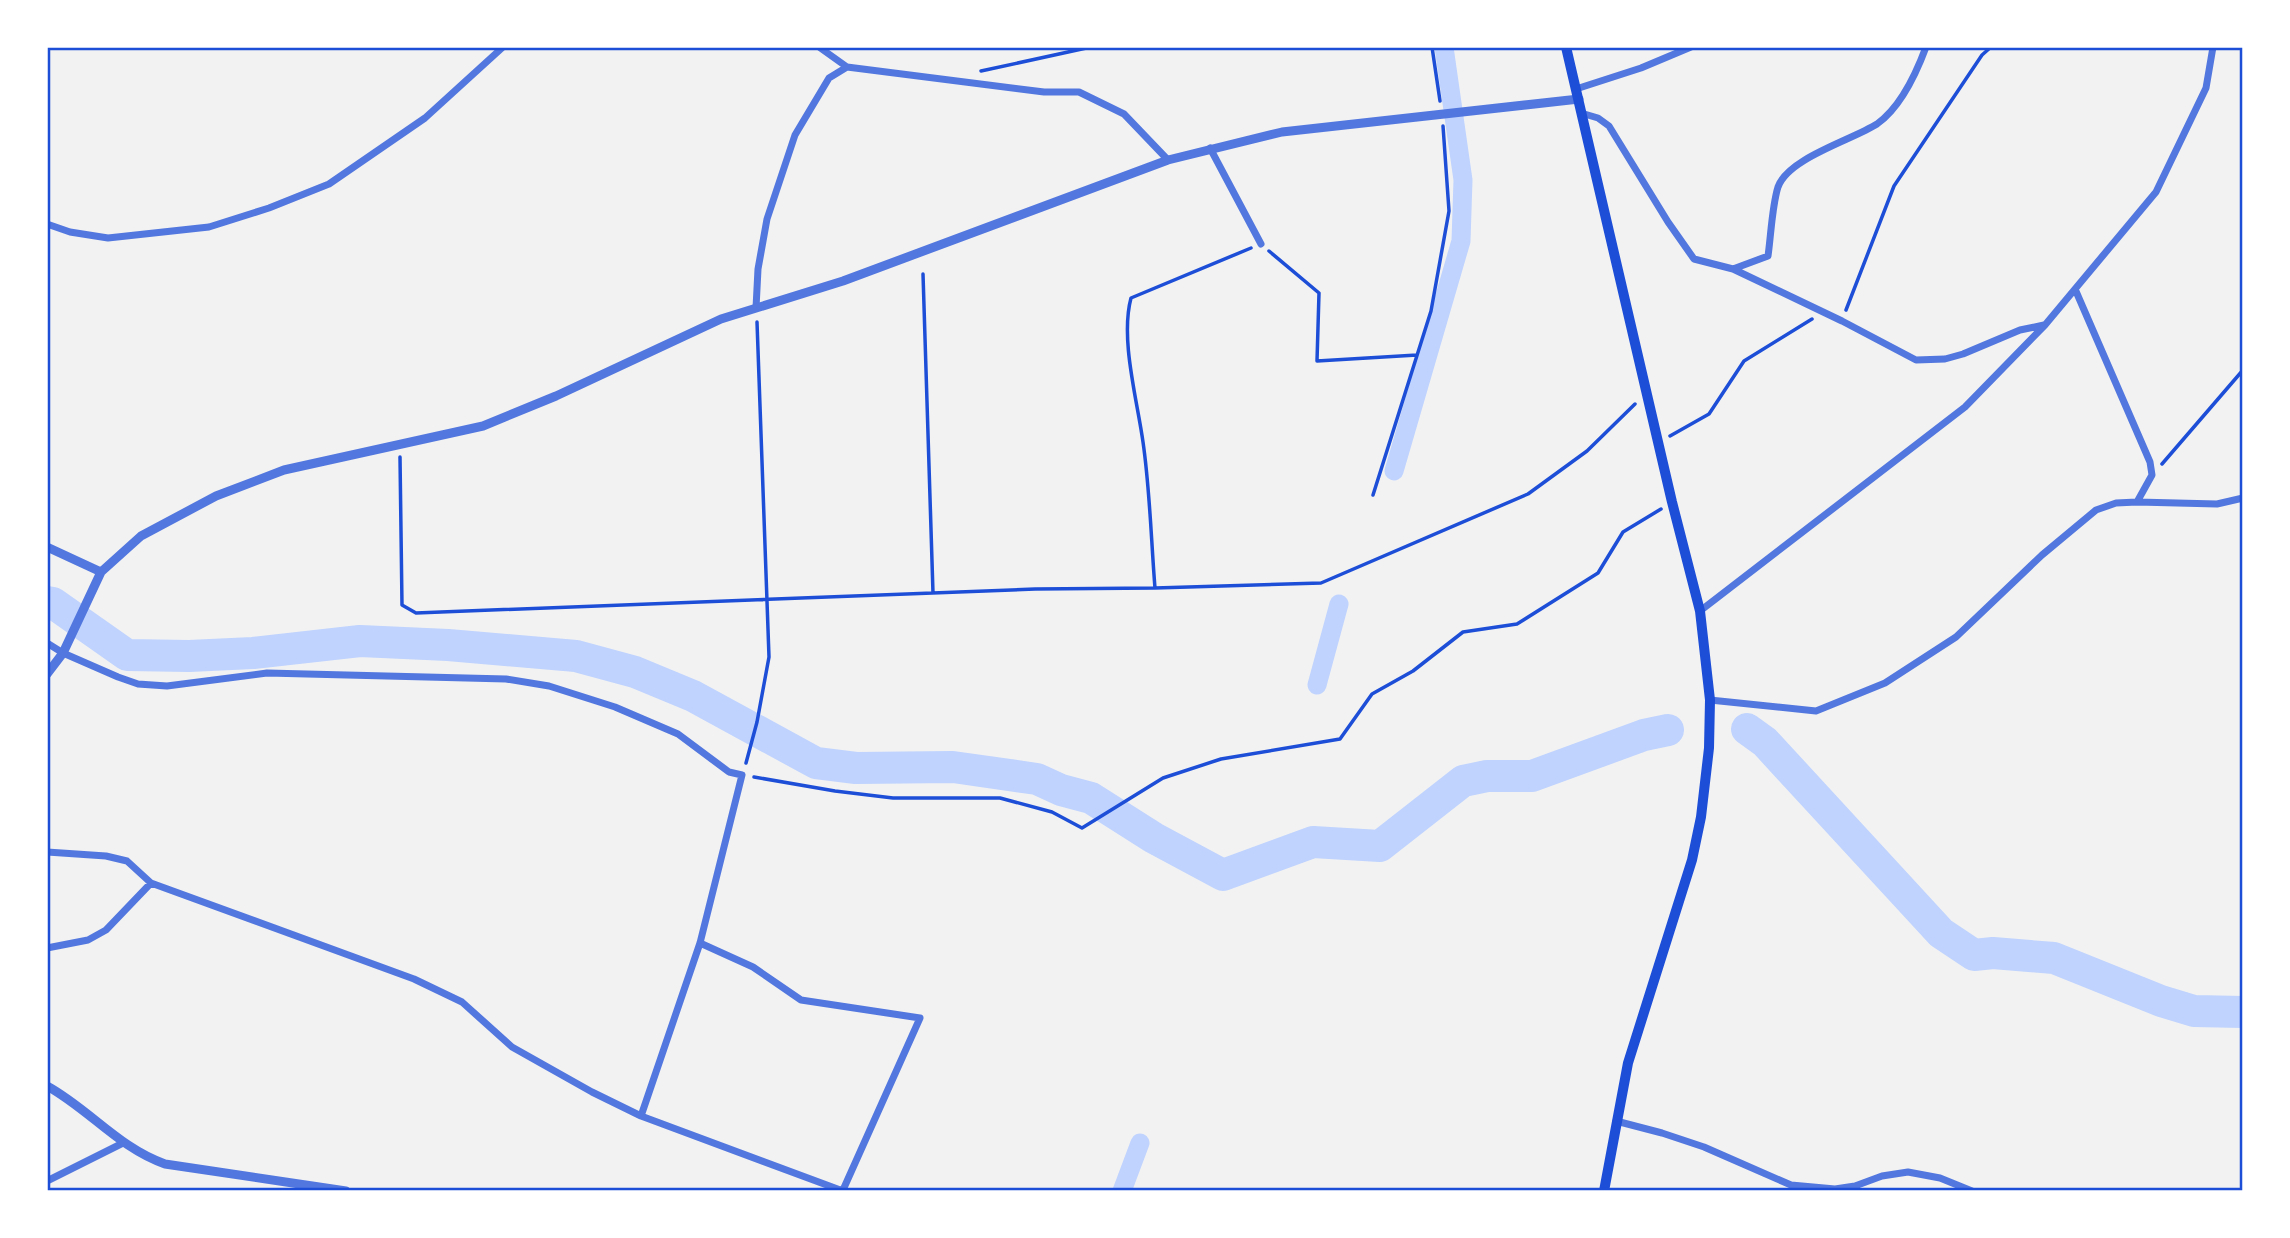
<svg xmlns="http://www.w3.org/2000/svg" width="2290" height="1238" font-family="Cabin,sans-serif">
  <style>
    .lines { fill: none; stroke-linecap: round; stroke-linejoin: round }
    .canal { stroke: #bfd3fe; stroke-width: 19 }
    .river { stroke: #bfd3fe; stroke-width: 32 }
    .path { stroke: #1d4ed8; stroke-width: 3.5 }
    .minor { stroke: #5277de; stroke-width: 7 }
    .tertiary { stroke: #5277de; stroke-width: 9 }
    .secondary { stroke: #1d4ed8; stroke-width: 10 }
    .neatline { fill: none; stroke: #1d4ed8; stroke-width: 2.5 }
  </style>
  <rect width="100%" height="100%" fill="#f2f2f2"/>
  <g class="lines">
    <path class="canal" d="M1394 471 1461 241 1463 180 1444 47
      M1317 685 1339 604
      M1122 1191 1140 1143"/>
    <path class="river" d="M47 602 53 603 127 655 189 656 253 653 360 641 448 645 576 656 635 672 693 696 816 763 856 768 953 767 1037 779 1061 790 1091 798 1154 838 1223 875 1313 842 1380 846 1463 781 1487 776H1532L1644 735 1668 730
      M1747 729 1765 742 1941 933 1974 955 1993 953 2054 958 2161 1001 2194 1011 2243 1012"/>
    <path class="path" d="M1432 47 1440 101
      M981 71 1091 47
      M1269 251 1319 293 1317 361 1417 355
      M923 274 933 593
      M1846 310 1894 186 1982 55 1991 47
      M1670 436 1709 414 1744 361 1812 319
      M400 457 402 605 416 613 1035 589 1155 588C1151 539 1150 490 1143 442 1137 399 1120 339 1131 298L1251 248
      M2162 464 2243 370
      M1373 495 1431 311 1449 211 1443 126
      M1155 588 1321 583 1528 494 1587 451 1635 404
      M746 763 757 722 769 657 757 322
      M754 777 835 791 893 798H1000L1052 812 1082 828 1163 778 1221 759 1340 739 1372 694 1413 671 1463 632 1517 624 1598 573 1623 532 1661 509"/>
    <path class="minor" d="M819 47 847 67 1044 92H1079L1124 114 1168 160
      M1576 89 1641 68 1691 47
      M1581 113 1598 118 1609 126 1668 222 1694 259 1733 269 1842 321 1916 360 1945 359 1963 354 2020 330 2044 325
      M1210 148 1261 244
      M47 224 70 232 108 238 209 227 269 208 329 184 425 118 503 47
      M1733 269 1768 256C1771 235 1772 206 1778 187 1788 158 1852 140 1877 124 1901 107 1916 74 1926 47
      M756 308 758 269 767 219 795 135 829 78 847 67
      M2137 502 2217 504 2243 498
      M1700 611 1965 407 2045 325 2156 192 2206 88 2213 47
      M47 643 63 653 118 677 138 684 167 686 267 673 506 679 549 686 615 707 678 734 729 772 742 775 700 943 641 1116
      M1710 700 1816 711 1885 683 1956 637 2042 555 2096 510 2116 503 2137 502 2152 475 2150 462 2075 289
      M47 852 106 856 127 861 151 883 414 979 462 1002 512 1047 592 1092 641 1116 843 1191
      M700 943 753 967 801 1000 920 1018 843 1190
      M47 948 88 940 106 930 151 883
      M1616 1121 1662 1133 1704 1147 1791 1185 1835 1189 1855 1186 1882 1176 1908 1172 1940 1178 1972 1191
      M47 1181 123 1143"/>
    <path class="tertiary" d="M47 547 101 572
      M47 674 63 653 101 572 141 536 216 496 284 470 483 426 556 396 721 319 843 281 1168 160 1282 132 1579 99
      M47 1086C89 1109 119 1148 165 1164L346 1191"/>
    <path class="secondary" d="M1566 47 1672 502 1700 611 1710 700 1709 748 1701 817 1692 860 1628 1063 1604 1191"/>
  </g>
  <rect width="2290" height="1238" fill="none" stroke="#ffffff" stroke-width="98"/>
  <rect x="49" y="49" width="2192" height="1140" class="neatline"/>
</svg>
